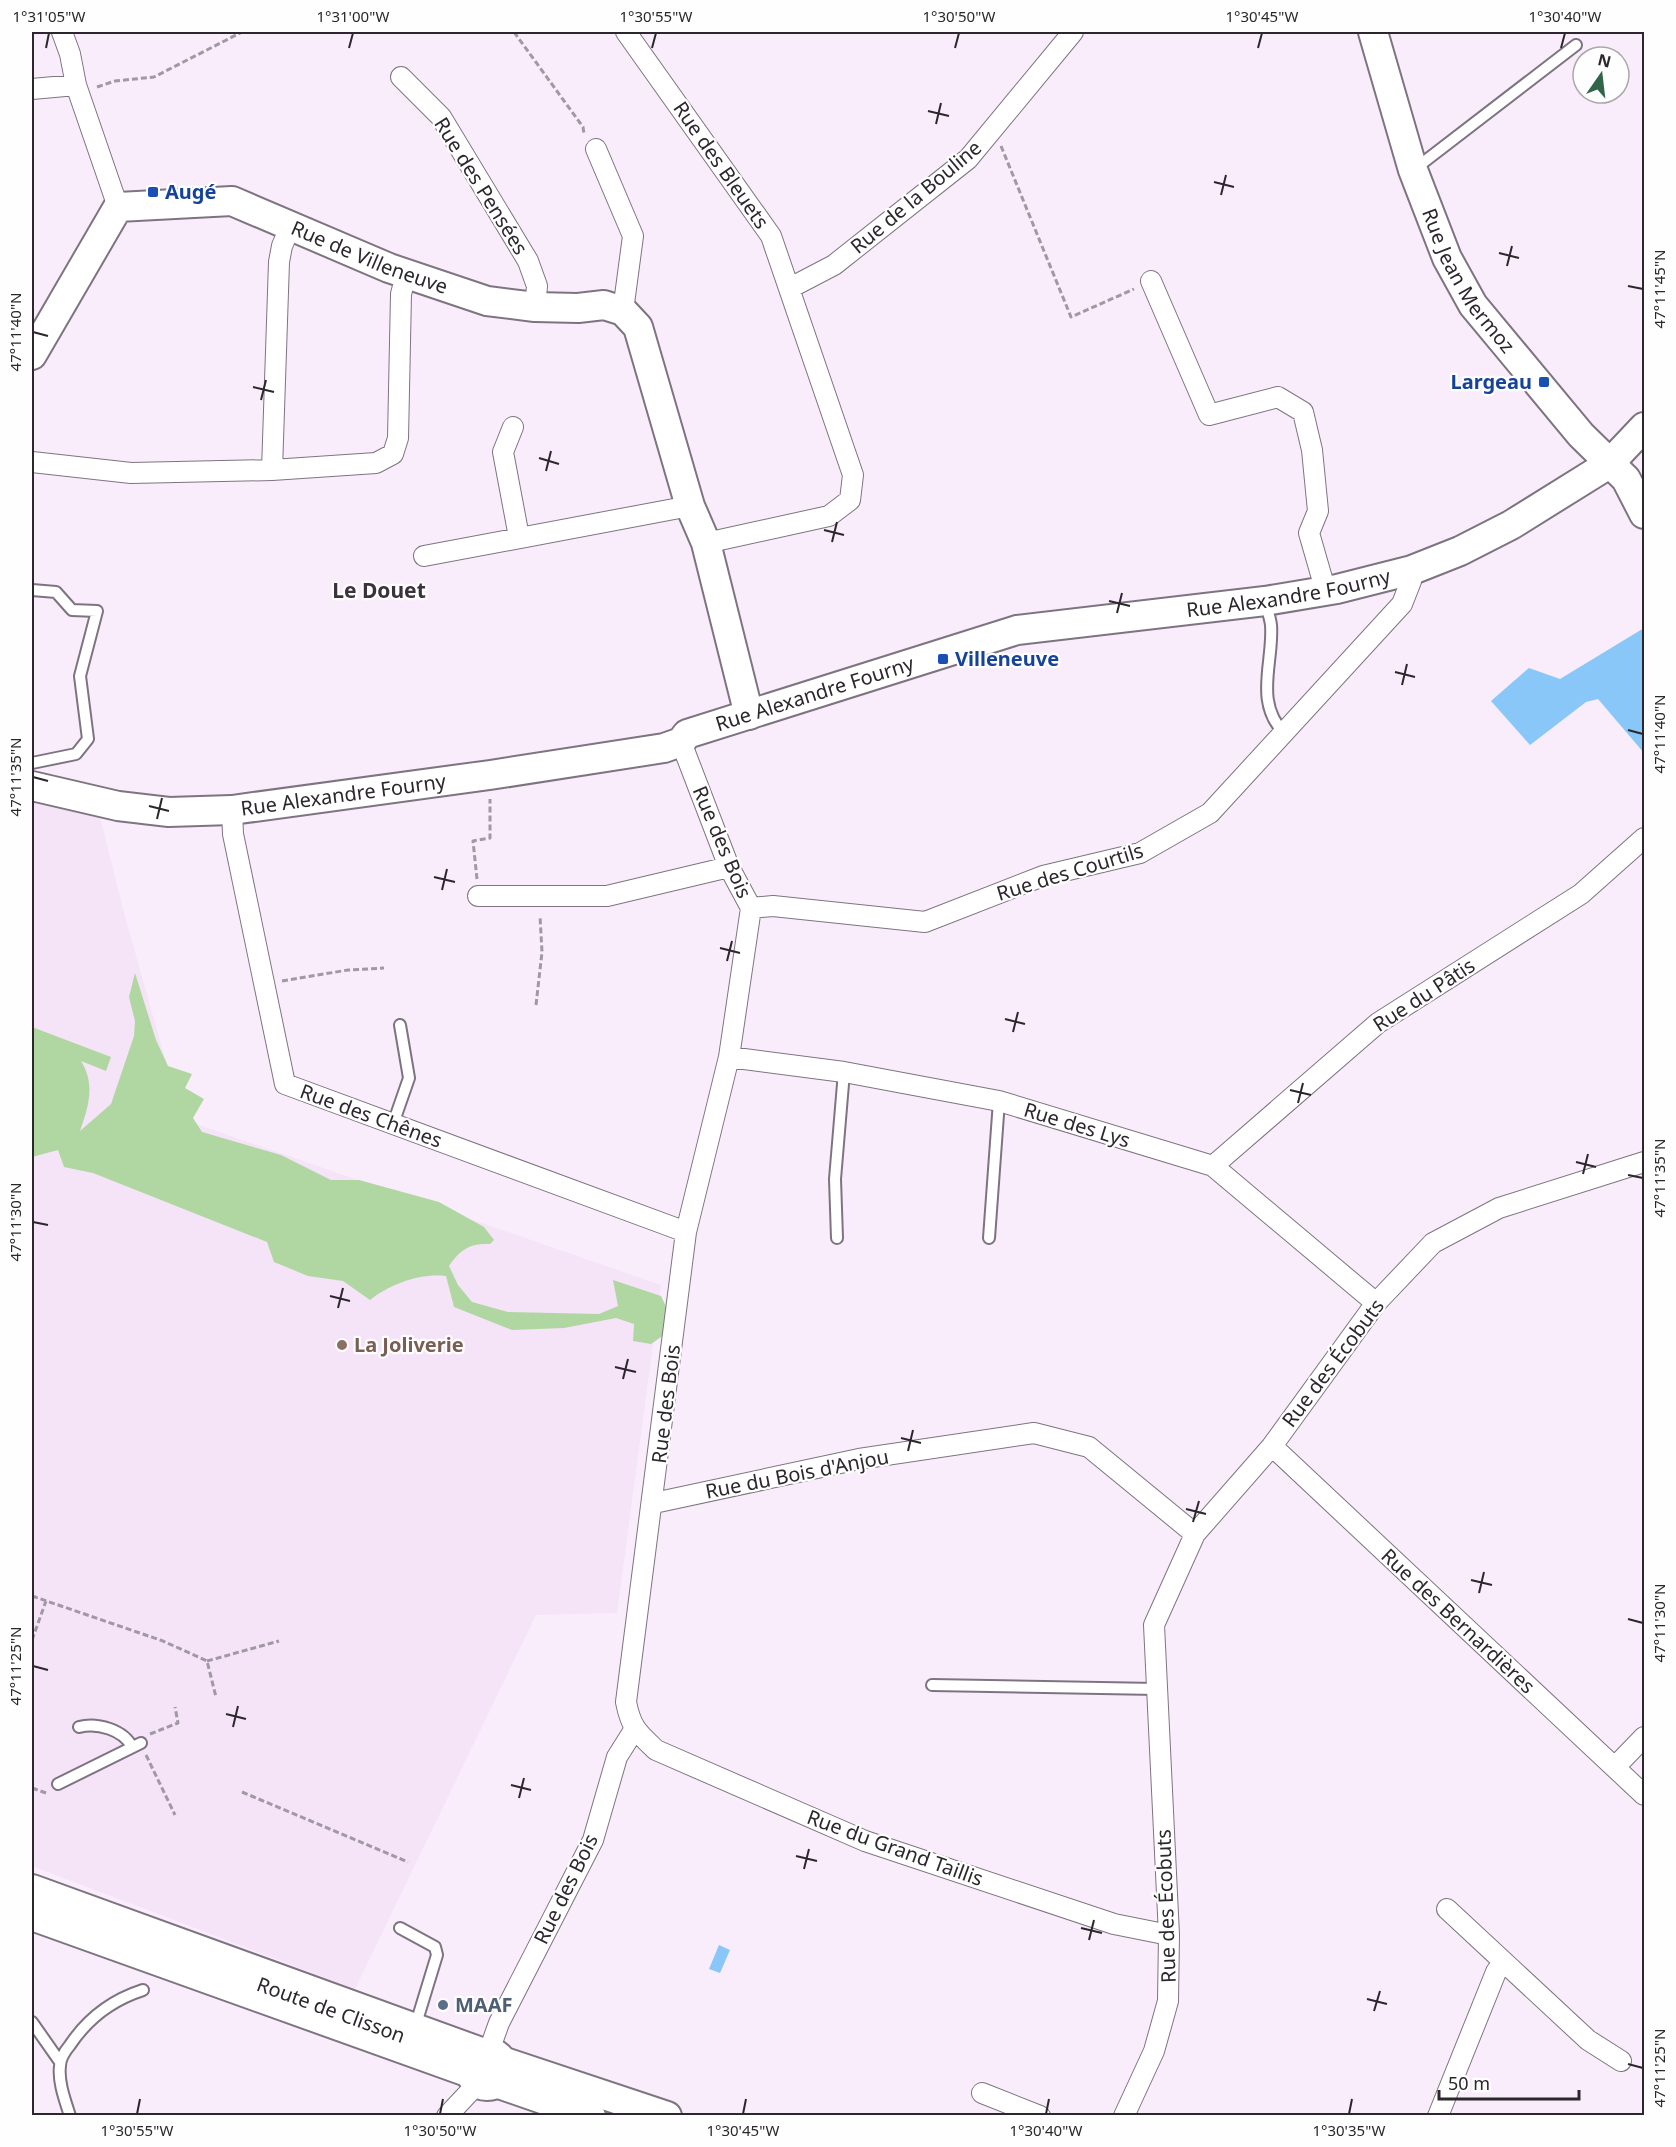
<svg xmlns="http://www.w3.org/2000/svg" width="1676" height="2147" font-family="'Noto Sans',sans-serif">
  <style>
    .built { fill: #f5e3f8 }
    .green { fill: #b0d7a2 }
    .water { fill: #88c7f8 }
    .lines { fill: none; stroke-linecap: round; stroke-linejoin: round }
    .lane-casing { stroke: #7e7481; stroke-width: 14 }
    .street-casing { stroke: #7e7481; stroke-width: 22 }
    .secondary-casing { stroke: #7e7481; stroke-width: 32 }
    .path { stroke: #a098a2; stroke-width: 3; stroke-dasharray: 6 3; stroke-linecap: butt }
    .lane { stroke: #fff; stroke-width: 10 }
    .street { stroke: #fff; stroke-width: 20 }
    .secondary { stroke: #fff; stroke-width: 28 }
    .ticks { fill: none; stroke: #2b272c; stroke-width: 2 }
    .transit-dot { fill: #1a4fb4; stroke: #fefefe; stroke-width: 2 }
    .education-dot { fill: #8d6e63; stroke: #fefefe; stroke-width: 2 }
    .service-dot { fill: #5c6f8a; stroke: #fefefe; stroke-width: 2 }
    .labels { text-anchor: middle; stroke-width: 4.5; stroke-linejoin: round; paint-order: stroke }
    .street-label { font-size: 20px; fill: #2b272c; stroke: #fefefe }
    .transit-label { font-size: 20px; font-weight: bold; fill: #164399; stroke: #fefefe; text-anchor: start }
    .education-label { font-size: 20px; font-weight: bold; fill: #785e54; stroke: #fefefe; text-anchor: start }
    .service-label { font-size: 20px; font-weight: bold; fill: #4e5e75; stroke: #fefefe; text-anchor: start }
    .neighbourhood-label { font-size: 21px; font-weight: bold; fill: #3b323d; stroke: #fefefe }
    .neatline { fill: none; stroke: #2b272c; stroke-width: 2 }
    .ticks-label { font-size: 15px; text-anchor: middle; fill: #2b272c }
  </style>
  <rect width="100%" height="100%" fill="#f9edfb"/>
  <path class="built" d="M32 796 98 809 124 913 182 1119 661 1285 617 1613 536 1615 355 1989 32 1866Z"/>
  <path class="green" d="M135 973 156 1040 168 1066 192 1074 185 1088 204 1099 193 1118 202 1132 281 1155 331 1180H359L439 1202 484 1227 494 1240 490 1244C469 1243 460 1250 449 1266L458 1285 472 1302 508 1312 599 1314 618 1306 613 1280 661 1296 670 1315 664 1335 651 1344 633 1341 634 1324 616 1318 564 1328 512 1330 454 1307 446 1276C420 1273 390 1284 370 1300L343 1281 308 1276 274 1262 267 1242 93 1173 64 1167 58 1150 32 1157V1027L111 1057 106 1071 81 1061C96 1085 88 1108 80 1131L111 1104 134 1036 135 1021 129 997Z"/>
  <path class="water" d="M1644 628V753L1598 699 1586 702 1530 745 1491 701 1529 668 1560 679Z
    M719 1945 730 1950 720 1973 709 1969Z"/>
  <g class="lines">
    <defs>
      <path id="lane" d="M1416 168 1576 45
        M32 590 56 592 72 610 97 611 80 676 88 739 76 754 32 763
        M1265 602C1267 609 1270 617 1271 625 1274 662 1253 702 1285 734
        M393 1124 409 1078 400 1025
        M837 1238 835 1179 844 1072
        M989 1238 999 1101
        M932 1685 1157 1689
        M79 1727C97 1722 124 1730 132 1747
        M58 1784 141 1743
        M400 1928 435 1947 437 1955 415 2027
        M32 2022 60 2062
        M468 2061 504 2075
        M70 2116C65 2100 58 2082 60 2066 60 2058 65 2051 70 2045 88 2018 112 2000 143 1990"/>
      <path id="street" d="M62 32 70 54 76 85 118 207
        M626 32 771 236 853 475 850 500 829 516 706 543
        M401 77 441 117 528 261 537 286 535 307
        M32 89 76 85
        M596 149 633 236 623 311
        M1151 281 1209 415 1278 397 1303 412 1312 450 1318 511 1309 533 1326 592
        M790 288 834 265 968 159 1073 32
        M513 427 503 452 519 537
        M32 462 131 473 272 470 376 463 393 454 398 438 401 294 406 275
        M272 470 279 262 282 246 290 227
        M424 556 690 506
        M681 742 729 867 751 908 729 1057 686 1232 626 1702C631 1728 638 1733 656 1750L865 1841 1114 1924 1169 1935
        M232 810 233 834 285 1084 686 1232
        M478 896H607L729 867
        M751 908 773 906 925 922 1043 876 1140 853 1210 813 1402 604 1411 581 1412 570
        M729 1057 844 1072 999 1101 1213 1166 1376 1303
        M1213 1166 1378 1023 1581 894 1644 838
        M1272 1446 1644 1795
        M654 1503 859 1459 1034 1433 1089 1447 1195 1534
        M1615 1767 1644 1737
        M1447 1909 1588 2040 1621 2061
        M489 2051 499 2023 593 1840 617 1757 634 1730
        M982 2093 1040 2116
        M447 2116 478 2083
        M1124 2116 1154 2051 1168 2001 1169 1935 1154 1625 1195 1534 1272 1446 1376 1303 1433 1243 1499 1208 1644 1162
        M1438 2116 1496 1972 1503 1962"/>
      <g id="secondary">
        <path id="s1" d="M1373 32 1413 170 1447 258 1473 305 1581 435 1626 479 1644 514"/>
        <path id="s2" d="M32 355 118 207 232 201 389 268 487 301 535 307 578 308 604 305 623 311 638 327 690 506 706 543 749 715"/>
        <path id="s3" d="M32 786 118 806 169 812 232 810 490 775 664 748 681 742 687 734 1017 630 1265 601 1337 589 1412 570 1460 551 1511 525 1609 464 1644 427"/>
        <path d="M32 1889 481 2052"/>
        <path d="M32 1916 470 2073"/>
        <circle cx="487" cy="2069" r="17"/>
        <path d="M502 2061 667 2116"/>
        <path d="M496 2083 591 2116"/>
      </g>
    </defs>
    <use href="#lane" class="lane-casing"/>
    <use href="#street" class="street-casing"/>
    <use href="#secondary" class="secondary-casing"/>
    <path class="path" d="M514 32 583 127 584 134
      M97 87 115 81 154 77 242 32
      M1001 146 1071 317 1134 289
      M477 879 473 841 490 838V799
      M282 981 348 970 384 968
      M536 1005 542 952 540 916
      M32 1596 163 1641 207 1661 216 1697
      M32 1640 46 1601
      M207 1661 279 1641
      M150 1734 178 1723 175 1707
      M146 1755 175 1815
      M32 1788 46 1793
      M242 1792 408 1862"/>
    <use href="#lane" class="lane"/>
    <use href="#street" class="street"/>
    <use href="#secondary" class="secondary"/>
  </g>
  <path class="ticks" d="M46 48 49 33M349 48 353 33M652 48 656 33M955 48 959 33M1258 48 1262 33M1561 48 1565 33M928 111 949 116M936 124 941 103M1214 182 1234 187M1221 195 1226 175M1499 253 1519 258M1507 266 1512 246M1628 286 1643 289M33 332 48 336M253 387 274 392M261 400 266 380M539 458 559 464M546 471 551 451M824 530 844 535M832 542 837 522M1109 601 1130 606M1117 613 1122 593M1395 672 1415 677M1402 685 1407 664M1628 730 1643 734M33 777 48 781M149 806 169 811M157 819 162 798M434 877 455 882M442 890 447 869M720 948 740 953M727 961 732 941M1005 1019 1025 1024M1013 1032 1018 1012M1290 1090 1311 1095M1298 1103 1303 1083M1576 1162 1596 1167M1583 1174 1588 1154M1628 1175 1643 1178M33 1222 48 1225M330 1296 350 1301M338 1308 343 1288M615 1367 636 1372M623 1379 628 1359M901 1438 921 1443M908 1451 913 1430M1186 1509 1206 1514M1193 1522 1199 1501M1471 1580 1492 1585M1479 1593 1484 1572M1628 1619 1643 1623M33 1666 48 1670M226 1714 246 1719M233 1727 238 1706M511 1785 531 1790M519 1798 524 1778M796 1856 817 1861M804 1869 809 1849M1081 1928 1102 1933M1089 1940 1094 1920M1367 1999 1387 2004M1374 2011 1380 1991M1628 2064 1643 2068M137 2114 140 2099M440 2114 443 2099M743 2114 746 2099M1046 2114 1049 2099M1349 2114 1352 2099"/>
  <g class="transit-dot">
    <rect x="147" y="186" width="12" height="12" rx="3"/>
    <rect x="1538" y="376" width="12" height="12" rx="3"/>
    <rect x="937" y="653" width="12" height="12" rx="3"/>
  </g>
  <circle class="education-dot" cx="342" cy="1345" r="6"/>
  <circle class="service-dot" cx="443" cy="2005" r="6"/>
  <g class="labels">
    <g class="street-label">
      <text transform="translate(721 165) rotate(55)" y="7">Rue des Bleuets</text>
      <text transform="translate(481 186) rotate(58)" y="7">Rue des Pensées</text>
      <text transform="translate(916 197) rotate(-40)" y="7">Rue de la Bouline</text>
      <text dy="7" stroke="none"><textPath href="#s2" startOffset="434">Rue de Villeneuve</textPath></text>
      <text dy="7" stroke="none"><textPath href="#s1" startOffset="268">Rue Jean Mermoz</textPath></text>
      <text dy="7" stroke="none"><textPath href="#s3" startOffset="1287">Rue Alexandre Fourny</textPath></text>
      <text dy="7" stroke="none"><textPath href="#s3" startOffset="801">Rue Alexandre Fourny</textPath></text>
      <text dy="7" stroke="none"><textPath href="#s3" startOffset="315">Rue Alexandre Fourny</textPath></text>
      <text transform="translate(722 842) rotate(67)" y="7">Rue des Bois</text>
      <text transform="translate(1070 872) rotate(-17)" y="7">Rue des Courtils</text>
      <text transform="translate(1424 995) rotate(-33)" y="7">Rue du Pâtis</text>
      <text transform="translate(371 1116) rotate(20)" y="7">Rue des Chênes</text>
      <text transform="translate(1077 1125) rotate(17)" y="7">Rue des Lys</text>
      <text transform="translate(1333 1363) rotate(-53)" y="7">Rue des Écobuts</text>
      <text transform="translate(666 1404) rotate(-83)" y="7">Rue des Bois</text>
      <text transform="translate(797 1474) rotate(-11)" y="7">Rue du Bois d'Anjou</text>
      <text transform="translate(1458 1621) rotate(43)" y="7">Rue des Bernardières</text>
      <text transform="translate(895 1848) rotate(20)" y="7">Rue du Grand Taillis</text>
      <text transform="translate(566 1889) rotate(-64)" y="7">Rue des Bois</text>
      <text transform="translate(1166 1906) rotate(-92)" y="7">Rue des Écobuts</text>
      <text transform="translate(331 2010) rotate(20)" y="7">Route de Clisson</text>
    </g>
    <g class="transit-label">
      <text x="165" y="199">Augé</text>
      <text x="1532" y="389" text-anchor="end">Largeau</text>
      <text x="955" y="666">Villeneuve</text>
    </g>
    <g class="education-label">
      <text x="354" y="1352">La Joliverie</text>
    </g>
    <g class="service-label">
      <text x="455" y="2012">MAAF</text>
    </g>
    <g class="neighbourhood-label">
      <text x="379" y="598">Le Douet</text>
    </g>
  </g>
  <rect width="1676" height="2147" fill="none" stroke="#fefefe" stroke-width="66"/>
  <g transform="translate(1601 75) rotate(14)"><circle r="28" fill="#fefefe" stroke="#aaa8aa" stroke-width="1.5"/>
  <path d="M0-4.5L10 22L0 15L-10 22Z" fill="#30654a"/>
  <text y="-9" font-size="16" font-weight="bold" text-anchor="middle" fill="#2b272c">N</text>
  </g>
  <path d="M1439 2090v9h140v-9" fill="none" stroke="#2b272c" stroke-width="3"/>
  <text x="1448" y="2090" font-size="18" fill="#2b272c" stroke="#fefefe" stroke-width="4.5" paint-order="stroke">50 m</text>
  <rect x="33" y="33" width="1610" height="2081" class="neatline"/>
  <g class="ticks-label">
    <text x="49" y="22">1°31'05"W</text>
    <text x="353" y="22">1°31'00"W</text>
    <text x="656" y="22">1°30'55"W</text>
    <text x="959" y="22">1°30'50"W</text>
    <text x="1262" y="22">1°30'45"W</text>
    <text x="1565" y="22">1°30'40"W</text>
    <text transform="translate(1660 289) rotate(-90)" y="5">47°11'45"N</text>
    <text transform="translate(16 332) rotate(-90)" y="5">47°11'40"N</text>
    <text transform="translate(1660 734) rotate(-90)" y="5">47°11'40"N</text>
    <text transform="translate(16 777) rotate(-90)" y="5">47°11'35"N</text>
    <text transform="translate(1660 1178) rotate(-90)" y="5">47°11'35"N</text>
    <text transform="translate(16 1222) rotate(-90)" y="5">47°11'30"N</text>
    <text transform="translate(1660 1623) rotate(-90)" y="5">47°11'30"N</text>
    <text transform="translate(16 1666) rotate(-90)" y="5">47°11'25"N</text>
    <text transform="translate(1660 2068) rotate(-90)" y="5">47°11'25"N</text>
    <text x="137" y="2136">1°30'55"W</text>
    <text x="440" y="2136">1°30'50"W</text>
    <text x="743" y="2136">1°30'45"W</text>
    <text x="1046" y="2136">1°30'40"W</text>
    <text x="1349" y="2136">1°30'35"W</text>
  </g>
</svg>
